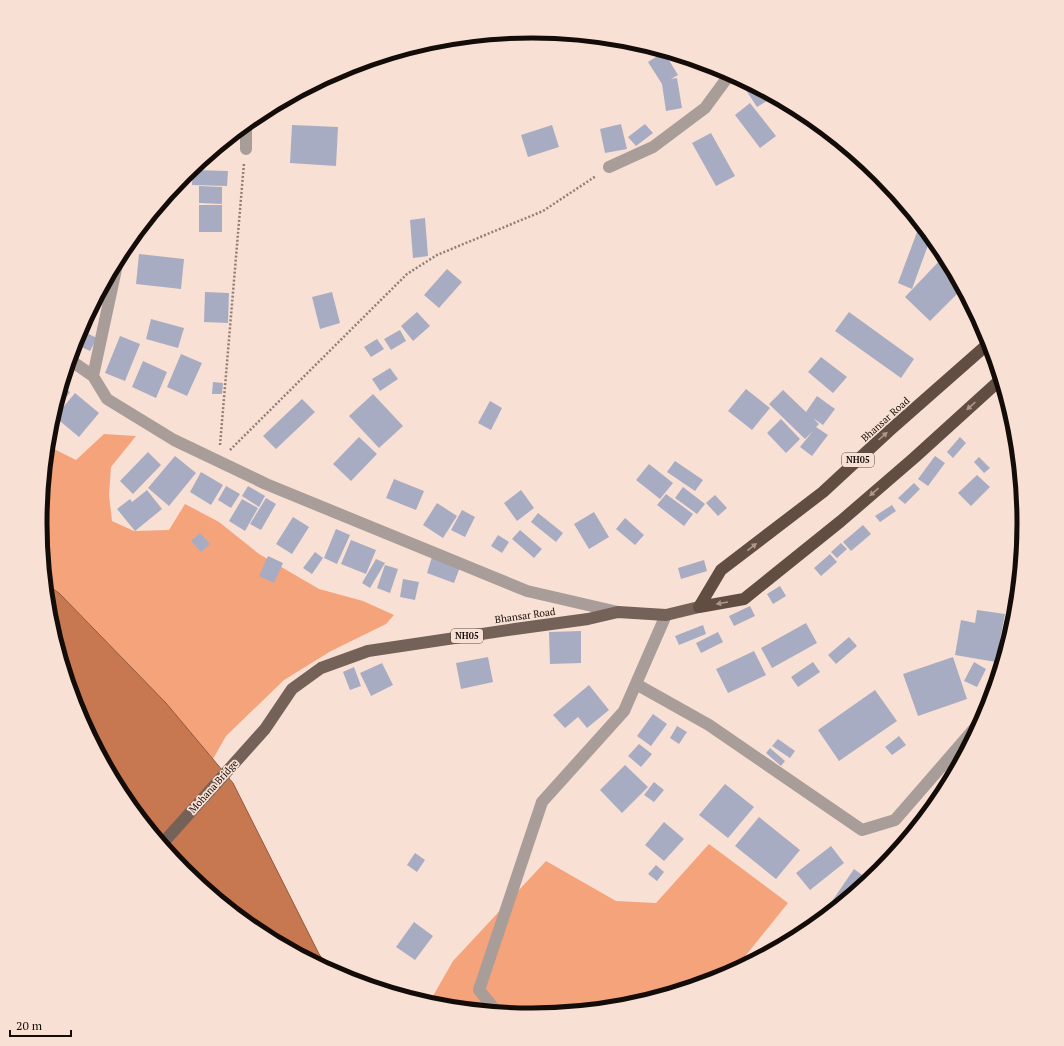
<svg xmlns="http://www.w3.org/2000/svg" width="1064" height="1046" font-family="'PT Serif',serif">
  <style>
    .green { fill: #f5a37b }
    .water { fill: #c77851; stroke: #91583b }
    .building { fill: #a7acc2 }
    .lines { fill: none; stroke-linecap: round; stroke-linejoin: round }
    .path { stroke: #907f76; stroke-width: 2.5; stroke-dasharray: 2 2; stroke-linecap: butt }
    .street { stroke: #a89d98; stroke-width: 12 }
    .primary { stroke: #746259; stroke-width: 12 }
    .highway { stroke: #624d43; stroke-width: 12 }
    .oneway { fill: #ae968c }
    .labels { text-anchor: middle; stroke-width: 3.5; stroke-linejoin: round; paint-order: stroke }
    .shield { fill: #f9e0d4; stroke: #594c45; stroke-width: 1 }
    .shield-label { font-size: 9px; font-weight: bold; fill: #140c08 }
    .street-label { font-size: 10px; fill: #140c08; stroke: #f9e0d4 }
    .rim { fill: none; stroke: #140c08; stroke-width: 5 }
  </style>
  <rect width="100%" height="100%" fill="#f9e0d4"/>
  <path class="green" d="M104 434 136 436 111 467 109 495 112 521 134 531 169 530 185 504 219 522 259 554 319 589 363 601 394 615 386 624 331 651 284 680 226 736 213 759 166 703 59 593 46 584 40 523 48 446 76 460Z
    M709 844 788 903 734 970 720 978 628 1006 532 1015 436 1005 429 1003 453 961 546 861 616 901 656 903Z"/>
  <path class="water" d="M46 584 59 593 166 703 233 783 319 954 331 971 258 932 184 871 123 796 77 711 49 619Z"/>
  <path class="building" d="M664 52 678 75 671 79 677 78 682 108 666 111 662 84 648 62Z
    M745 82 767 93 773 97 757 107 742 84Z
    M750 103 776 136 760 148 735 115Z
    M621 124 627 149 605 153 600 129Z
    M645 124 653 133 636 146 628 137Z
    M292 125 338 127 336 166 290 163Z
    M552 125 559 147 528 157 521 135Z
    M711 133 735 176 716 186 692 143Z
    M193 170 228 171 227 186 192 185Z
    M199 186 222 187V204L199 203Z
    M199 205H222V232H199Z
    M425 218 428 256 413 258 410 220Z
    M920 224 931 237 912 289 898 283Z
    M139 254 184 259 181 289 136 284Z
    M944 256 962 289 930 321 905 297Z
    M447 269 462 282 439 308 424 295Z
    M205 292 229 293 228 323 204 322Z
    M332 292 340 323 320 329 312 297Z
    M417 312 430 326 413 341 401 326Z
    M849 312 914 359 901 378 835 331Z
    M151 319 184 328 178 348 146 339Z
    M80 330 97 338 90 351 75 344Z
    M400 330 406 341 391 350 384 339Z
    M120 336 140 344 125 381 105 373Z
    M377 339 384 349 371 357 364 347Z
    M181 354 202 363 187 396 167 387Z
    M821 357 847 377 833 393 808 372Z
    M143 361 167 372 156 398 132 387Z
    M390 368 398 379 380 391 372 379Z
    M213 382 223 383 222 394H212Z
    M62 386 70 392 54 415 53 414Z
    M746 389 770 408 752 430 728 411Z
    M783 390 806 412 817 396 835 409 823 425 813 418 819 424 816 427 828 435 812 456 800 447 813 431 805 439 769 404Z
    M75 393 99 413 79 437 55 417Z
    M373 394 403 426 379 448 349 416Z
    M302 399 315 412 276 449 263 436Z
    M490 401 502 408 491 430 478 423Z
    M781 419 800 439 786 453 767 433Z
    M359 437 377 454 351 481 333 464Z
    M960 437 966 443 953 458 947 452Z
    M148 452 161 465 133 494 120 481Z
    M175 456 196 473 169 506 148 488Z
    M935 456 945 463 928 486 918 479Z
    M979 457 990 468 984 473 974 462Z
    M675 461 703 480 695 491 667 472Z
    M649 464 673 483 660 499 636 480Z
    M201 472 223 485 211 505 190 492Z
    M977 475 990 487 971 506 958 493Z
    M394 479 424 491 416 510 386 498Z
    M914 483 920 489 905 504 898 498Z
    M226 486 240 494 231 508 218 500Z
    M248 486 265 496 259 507 242 496Z
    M683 487 705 504 697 514 675 498Z
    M147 490 162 509 135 531 117 509 130 499 132 502Z
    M521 490 534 508 517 521 504 503Z
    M666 494 693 514 684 526 657 505Z
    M715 495 727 508 718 516 706 503Z
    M266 498 276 504 261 530 250 524Z
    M242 499 258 508 245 531 229 521Z
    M437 503 457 516 443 538 423 525Z
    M892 505 896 511 880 522 875 516Z
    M462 510 475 517 465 537 451 530Z
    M594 512 609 537 589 549 574 524Z
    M538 513 563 533 556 542 531 522Z
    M293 517 309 527 292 554 276 544Z
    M625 518 644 535 635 545 616 529Z
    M863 525 871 534 851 551 843 542Z
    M336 529 350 535 337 564 324 558Z
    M520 530 542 549 534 558 512 539Z
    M200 533 210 544 201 552 191 541Z
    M498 535 509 542 502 553 491 546Z
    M351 540 376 550 366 574 341 564Z
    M841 543 847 549 837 558 831 552Z
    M315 552 323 558 312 574 303 568Z
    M830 554 837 562 821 576 814 568Z
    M268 556 283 563 274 583 259 576Z
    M432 557 460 567 454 583 427 573Z
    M376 559 385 563 370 588 362 583Z
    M704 560 707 571 681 579 678 568Z
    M385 565 398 569 390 593 377 588Z
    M403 579 419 582 415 600 400 597Z
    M780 586 786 596 773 604 767 594Z
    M750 606 755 616 734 626 729 616Z
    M977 610 1005 614 996 662 955 655 961 620 975 623Z
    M806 623 817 643 772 668 761 648Z
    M703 625 706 634 679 645 675 636Z
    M1010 628 1012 629 1004 652 1002 651Z
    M581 631V663L550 664 549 632Z
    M718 632 723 642 701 653 696 643Z
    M849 637 857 646 836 664 828 655Z
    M754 651 766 675 728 693 716 669Z
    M488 657 493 682 461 689 456 663Z
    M953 657 967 699 918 716 903 674Z
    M813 662 820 672 798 687 791 677Z
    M974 662 986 669 977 687 964 681Z
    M382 663 393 685 371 696 360 673Z
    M354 667 361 686 350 690 343 672Z
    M589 685 609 710 587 728 578 717 565 728 553 715Z
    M875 690 897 721 839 761 818 730Z
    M653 714 667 724 651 746 637 736Z
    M677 726 687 732 679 744 670 738Z
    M899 736 906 745 892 755 885 747Z
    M778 739 795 751 790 758 772 746Z
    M639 744 652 754 641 767 628 756Z
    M770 748 785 761 781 766 766 753Z
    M625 765 648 787 622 813 600 790Z
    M654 782 664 790 654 802 644 795Z
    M725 784 754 807 728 838 699 815Z
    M759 817 800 850 776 879 735 846Z
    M664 822 684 839 664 861 645 845Z
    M831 846 844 863 810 890 796 873Z
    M415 853 425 860 417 872 407 865Z
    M656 865 664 872 657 881 648 874Z
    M854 869 869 880 832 910 828 907Z
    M414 922 433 936 415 960 396 947Z"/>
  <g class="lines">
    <path class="path" d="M220 445 244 163
      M230 450 407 274 437 255 543 211 596 176"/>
    <path class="street" d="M246 149V125
      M609 167 653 147 705 108 730 74
      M70 360 93 376 107 399 174 440 266 484 527 591 618 612
      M93 376 118 260
      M636 684 709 725 862 830 895 820 981 721
      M497 1012 479 990 542 802 624 711 666 615"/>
    <path class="primary" d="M162 844 265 729 292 689 321 668 368 651 515 629 588 619 618 612 666 615 699 607"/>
    <path class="highway" d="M699 607 721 570 823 492 889 431 989 343
      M699 607 744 599 841 521 914 458 1000 380"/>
  </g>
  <defs><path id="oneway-solid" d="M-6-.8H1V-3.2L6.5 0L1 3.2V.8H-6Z"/></defs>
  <g class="oneway">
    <use href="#oneway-solid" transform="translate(971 406) rotate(138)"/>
    <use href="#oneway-solid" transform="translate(883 436) rotate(-42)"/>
    <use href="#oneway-solid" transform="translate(874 492) rotate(139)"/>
    <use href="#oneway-solid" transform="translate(752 547) rotate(-38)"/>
    <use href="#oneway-solid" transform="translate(722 603) rotate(170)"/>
  </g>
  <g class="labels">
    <g class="shield">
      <rect x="842" y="453" width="32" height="14" rx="3"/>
      <rect x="451" y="629" width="32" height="14" rx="3"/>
    </g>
    <g class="shield-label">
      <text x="858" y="463">NH05</text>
      <text x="467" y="639">NH05</text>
    </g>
    <g class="street-label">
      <text transform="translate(885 419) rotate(-42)" y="4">Bhansar Road</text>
      <text transform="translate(525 615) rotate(-8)" y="4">Bhansar Road</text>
      <text transform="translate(213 786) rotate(-48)" y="4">Mohana Bridge</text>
    </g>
  </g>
  <path d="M0 0H1064V1046H0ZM47 523a485 485 0 1 1 970 0a485 485 0 1 1-970 0Z" fill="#f9e0d4" fill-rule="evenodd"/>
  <path class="rim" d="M47 523a485 485 0 1 1 970 0a485 485 0 1 1-970 0Z"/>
  <path d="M10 1030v6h61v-6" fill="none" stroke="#140c08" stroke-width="2"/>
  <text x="16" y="1030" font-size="12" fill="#140c08" stroke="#f9e0d4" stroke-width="3" paint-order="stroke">20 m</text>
</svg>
